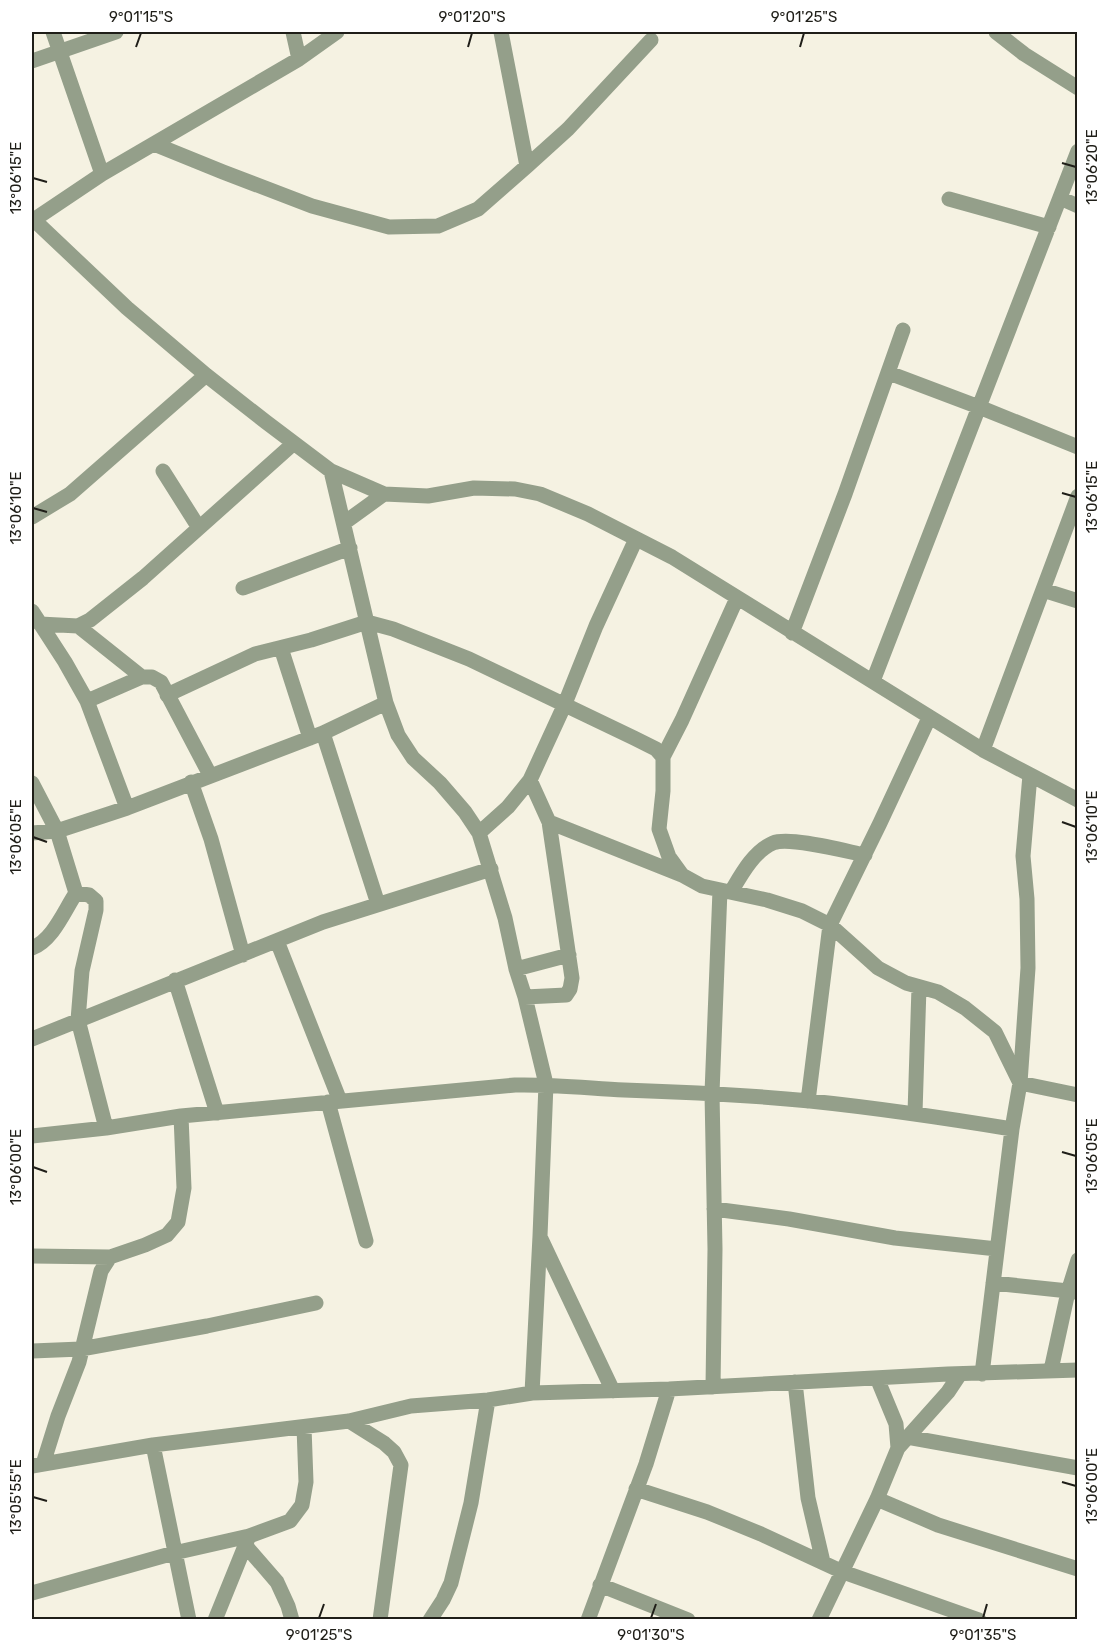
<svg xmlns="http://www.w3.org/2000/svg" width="1109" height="1651" font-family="Rubik,sans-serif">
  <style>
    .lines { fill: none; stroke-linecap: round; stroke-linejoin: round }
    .minor { stroke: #949f8a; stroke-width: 15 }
    .ticks { fill: none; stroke: #1f1e18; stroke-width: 2 }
    .neatline { fill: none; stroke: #1f1e18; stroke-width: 2 }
    .ticks-label { font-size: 15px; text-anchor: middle; fill: #1f1e18 }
  </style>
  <rect width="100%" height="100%" fill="#f5f2e2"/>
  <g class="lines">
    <path class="minor" d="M53 32 102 174
      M293 32 299 59
      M501 32 527 166
      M996 32 1024 54 1078 88
      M32 61 116 32
      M154 144 223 172 312 206 389 227 438 226 478 209 527 166 568 129 651 40
      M1060 198 1078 206
      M949 199 1049 227
      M34 220 127 308 206 375 266 422 331 471 384 494 428 496 474 488 515 489 540 494 588 514 672 557 983 750 1078 800
      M32 221 102 174 299 59 337 32
      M889 373 979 407 1078 447
      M163 471 199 528
      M331 471 386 703 398 735 413 758 440 783 465 812 479 833 505 918 516 969 525 997 546 1084 540 1236 532 1393
      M32 517 70 494 206 375
      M344 523 384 494
      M243 588 350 548
      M1043 590 1078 601
      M737 598 682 720 663 757V791L659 829 669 857 682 875 702 886 767 900 802 911 830 925 878 968 906 983 938 992 965 1008 995 1032 1020 1083 1078 1095
      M32 611 65 662 87 701 127 808
      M40 624 78 626 90 620 143 578 294 443
      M78 626 142 677
      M792 633 845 494 903 330
      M281 648 310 738
      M873 681 1078 151
      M167 695 255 654 311 640 367 622 393 629 469 659 634 738 656 749 663 757
      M87 701 142 677H152L161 682 210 775
      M323 733 378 904
      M983 750 1078 496
      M191 782 211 839 243 955
      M32 783 57 831 76 893C64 911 53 940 32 948
      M549 822 682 875
      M32 833 57 831 127 808 323 733 386 703
      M479 833 508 807 530 780 564 706 596 626 636 539
      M731 892C741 875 753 852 773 843 789 836 845 851 865 855
      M76 893 89 895 96 901V910L82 971 78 1020 106 1128
      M277 941 340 1101
      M516 969 569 955
      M175 980 217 1113
      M525 997 566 995 570 989 572 978 549 822 530 780
      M32 1039 323 922 491 869
      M808 1101 830 925 880 823 929 718
      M328 1102 366 1241
      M915 1113 919 987
      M32 1136 106 1128 181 1116 515 1085C551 1084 587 1088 624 1090 686 1092 748 1095 810 1101 877 1108 945 1118 1012 1129
      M714 1209 789 1219 895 1238 997 1249
      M541 1239 613 1391
      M32 1256 110 1257 145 1245 167 1235 178 1222 184 1188 181 1116
      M993 1283 1078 1292
      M32 1351 81 1349 207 1326 316 1303
      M1051 1370 1068 1292 1078 1260
      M982 1374 1012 1129 1020 1083 1028 968 1027 899 1023 856 1030 775
      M877 1378 896 1424 898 1448
      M795 1382 808 1498 823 1562
      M713 1387 715 1249 712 1093 720 890
      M349 1421 384 1443 394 1452 401 1465 380 1620
      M907 1437 1078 1468
      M153 1445 189 1620
      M43 1464 58 1416 79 1362 101 1271 110 1257
      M32 1466 153 1445 349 1421 411 1406 488 1400 532 1393 669 1389 948 1374 1078 1370
      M636 1489 707 1512 761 1534 843 1572 979 1620
      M877 1499 938 1525 1078 1569
      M245 1545 277 1582 288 1606 292 1620
      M600 1585 688 1620
      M32 1593 174 1553 249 1536 290 1521 302 1505 306 1482 304 1427
      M215 1620 249 1536
      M430 1620 443 1600 451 1583 471 1503 488 1400
      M588 1620 646 1464 669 1389
      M819 1620 877 1499 898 1448 948 1392 960 1374"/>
  </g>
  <path class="ticks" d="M136 47 141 33M468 47 472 33M800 47 804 33M1062 163 1076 167M33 178 47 182M1062 493 1076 497M33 508 47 512M1062 822 1076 827M33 837 47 842M1062 1152 1076 1156M33 1167 47 1172M1062 1482 1076 1486M33 1497 47 1501M319 1618 324 1604M651 1618 656 1604M983 1618 987 1604"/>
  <rect width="1109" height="1651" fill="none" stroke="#ffffff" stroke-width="66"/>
  <rect x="33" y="33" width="1043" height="1585" class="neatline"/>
  <g class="ticks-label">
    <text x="141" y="22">9°01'15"S</text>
    <text x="472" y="22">9°01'20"S</text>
    <text x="804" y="22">9°01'25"S</text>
    <text transform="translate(1092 167) rotate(-90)" y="5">13°06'20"E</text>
    <text transform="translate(16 178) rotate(-90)" y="5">13°06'15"E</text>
    <text transform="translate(1092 497) rotate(-90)" y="5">13°06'15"E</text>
    <text transform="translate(16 508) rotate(-90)" y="5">13°06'10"E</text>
    <text transform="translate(1092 827) rotate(-90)" y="5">13°06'10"E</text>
    <text transform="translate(16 837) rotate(-90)" y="5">13°06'05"E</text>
    <text transform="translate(1092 1156) rotate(-90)" y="5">13°06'05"E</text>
    <text transform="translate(16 1167) rotate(-90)" y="5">13°06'00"E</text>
    <text transform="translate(1092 1486) rotate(-90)" y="5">13°06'00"E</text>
    <text transform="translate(16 1497) rotate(-90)" y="5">13°05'55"E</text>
    <text x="319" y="1640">9°01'25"S</text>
    <text x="651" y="1640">9°01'30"S</text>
    <text x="983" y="1640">9°01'35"S</text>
  </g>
</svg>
